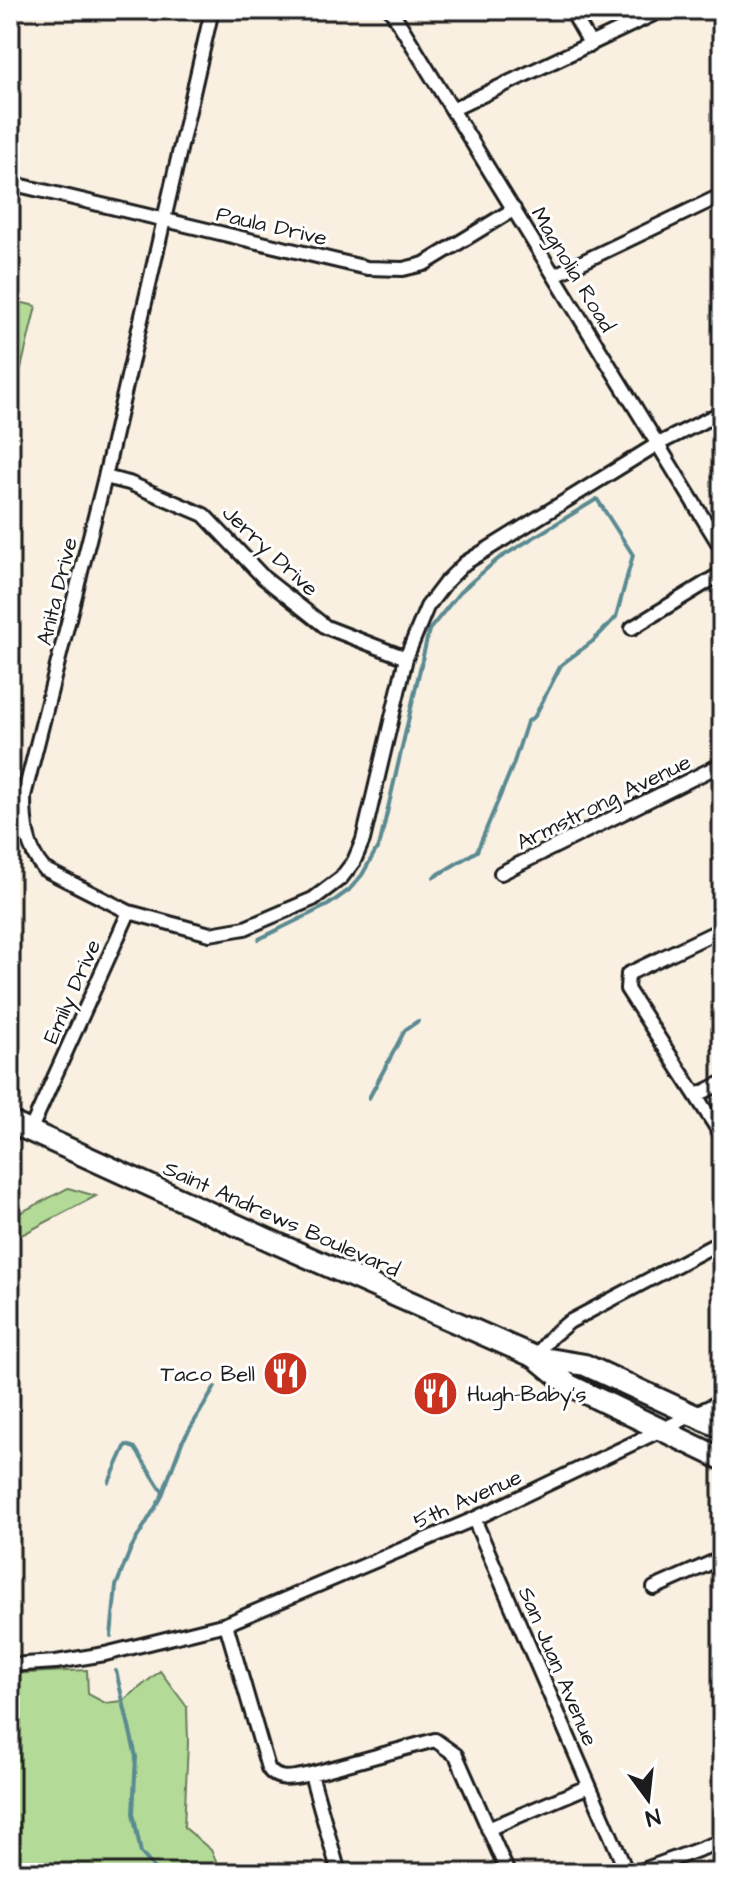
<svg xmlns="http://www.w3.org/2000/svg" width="732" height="1883" font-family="'Architects Daughter',sans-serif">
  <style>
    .green { fill: #b3db97; stroke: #687c5a; stroke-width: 2 }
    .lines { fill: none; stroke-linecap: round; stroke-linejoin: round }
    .stream { stroke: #5a8a91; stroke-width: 4 }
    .minor-casing { stroke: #1c1c1c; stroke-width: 18 }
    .primary-casing { stroke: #1c1c1c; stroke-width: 26 }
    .minor { stroke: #fff; stroke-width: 12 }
    .primary { stroke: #fff; stroke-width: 20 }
    .labels { text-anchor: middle; stroke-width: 6; stroke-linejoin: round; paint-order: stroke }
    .street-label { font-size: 22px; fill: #1c1c1c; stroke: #fff }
    .poi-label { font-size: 22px; fill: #1c1c1c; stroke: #fff; text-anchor: end }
  </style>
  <rect width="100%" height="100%" fill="#f9f0e2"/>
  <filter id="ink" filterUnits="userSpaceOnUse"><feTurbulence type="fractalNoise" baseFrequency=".0125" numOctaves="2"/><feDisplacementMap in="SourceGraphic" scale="16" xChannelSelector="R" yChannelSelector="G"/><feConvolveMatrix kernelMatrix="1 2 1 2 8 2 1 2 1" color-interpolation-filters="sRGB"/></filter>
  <g filter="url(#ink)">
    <path class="green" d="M10 300 36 306 10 414Z
      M68 1188 96 1196 10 1241V1218Z
      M87 1670 88 1694 105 1703 123 1701 160 1671 187 1707 188 1743 184 1827 211 1850 222 1873H10V1674Z"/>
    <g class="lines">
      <path class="stream" d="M259 939 328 905 349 890 362 875 380 843 429 630 460 592 498 559 597 499 633 555 616 617 593 641 561 665 535 716 527 722 513 765 477 851 434 877
        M369 1098 405 1030 418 1021
        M109 1482 126 1445 135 1448 162 1491
        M111 1636 116 1586 131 1548 161 1498 182 1442 215 1387
        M116 1671 136 1757 133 1813 141 1853 159 1873"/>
      <defs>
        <path id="minor" d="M212 10 105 477 24 796C24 821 26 849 44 869L129 912 210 934 245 928 313 899 341 878 354 861 363 840 406 658 427 607 446 582 465 563 656 445 722 412
          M391 10 722 549
          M571 10 591 45
          M453 109 662 10
          M10 183 367 268 403 269 424 264 514 209
          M555 275 722 195
          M105 477 129 483 204 515 264 578 326 627 406 658
          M632 628 722 573
          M501 873 722 764
          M722 929 628 974 627 989 722 1136
          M697 1095 722 1083
          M30 1131 129 912
          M535 1357 552 1336 569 1322 722 1241
          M474 1519 627 1873
          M654 1588 722 1558
          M226 1624 268 1768C277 1783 296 1777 311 1774L339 1873
          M10 1665 56 1662 105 1654 226 1624 474 1519 722 1401
          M311 1774 435 1740 456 1755 508 1873
          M488 1829 589 1786
          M635 1873 722 1841"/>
        <path id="primary" d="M10 1122 278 1244 535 1357 569 1385 722 1459
          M537 1357 585 1365 722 1428"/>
      </defs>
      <use href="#minor" class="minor-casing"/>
      <use href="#primary" class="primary-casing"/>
      <use href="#minor" class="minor"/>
      <use href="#primary" class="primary"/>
    </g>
  </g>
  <defs>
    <symbol id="restaurant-disc" viewBox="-11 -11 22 22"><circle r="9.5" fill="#c8321e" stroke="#fff"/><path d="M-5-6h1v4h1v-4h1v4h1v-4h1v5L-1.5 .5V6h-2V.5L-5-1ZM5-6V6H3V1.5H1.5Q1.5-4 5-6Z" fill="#fff"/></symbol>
  </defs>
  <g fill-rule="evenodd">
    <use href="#restaurant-disc" x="260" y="1348" width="51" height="51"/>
    <use href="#restaurant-disc" x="410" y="1368" width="51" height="51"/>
  </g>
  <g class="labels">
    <g class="street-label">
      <text transform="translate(272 225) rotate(13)" y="8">Paula Drive</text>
      <text transform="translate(574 269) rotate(59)" y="8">Magnolia Road</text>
      <text transform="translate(271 550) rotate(43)" y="8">Jerry Drive</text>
      <text transform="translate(56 591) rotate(-76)" y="8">Anita Drive</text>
      <text transform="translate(603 801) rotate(-26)" y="8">Armstrong Avenue</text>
      <text transform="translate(71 991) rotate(-66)" y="8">Emily Drive</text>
      <text transform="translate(282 1218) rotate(24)" y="8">Saint Andrews Boulevard</text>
      <text transform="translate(467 1498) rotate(-24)" y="8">5th Avenue</text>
      <text transform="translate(559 1666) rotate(67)" y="8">San Juan Avenue</text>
    </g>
    <g class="poi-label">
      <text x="255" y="1381">Taco Bell</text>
      <text x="467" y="1401" text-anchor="start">Hugh-Baby's</text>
    </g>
  </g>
  <rect width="732" height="1883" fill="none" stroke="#fff" stroke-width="40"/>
  <rect x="20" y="20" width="692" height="1843" fill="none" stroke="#1c1c1c" stroke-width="3" filter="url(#ink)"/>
  <g transform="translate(648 1799) rotate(165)" stroke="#ffffff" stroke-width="6" paint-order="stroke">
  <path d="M0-6L14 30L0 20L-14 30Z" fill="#1c1c1c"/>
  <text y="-12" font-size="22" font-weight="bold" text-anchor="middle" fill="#1c1c1c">N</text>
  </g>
</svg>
